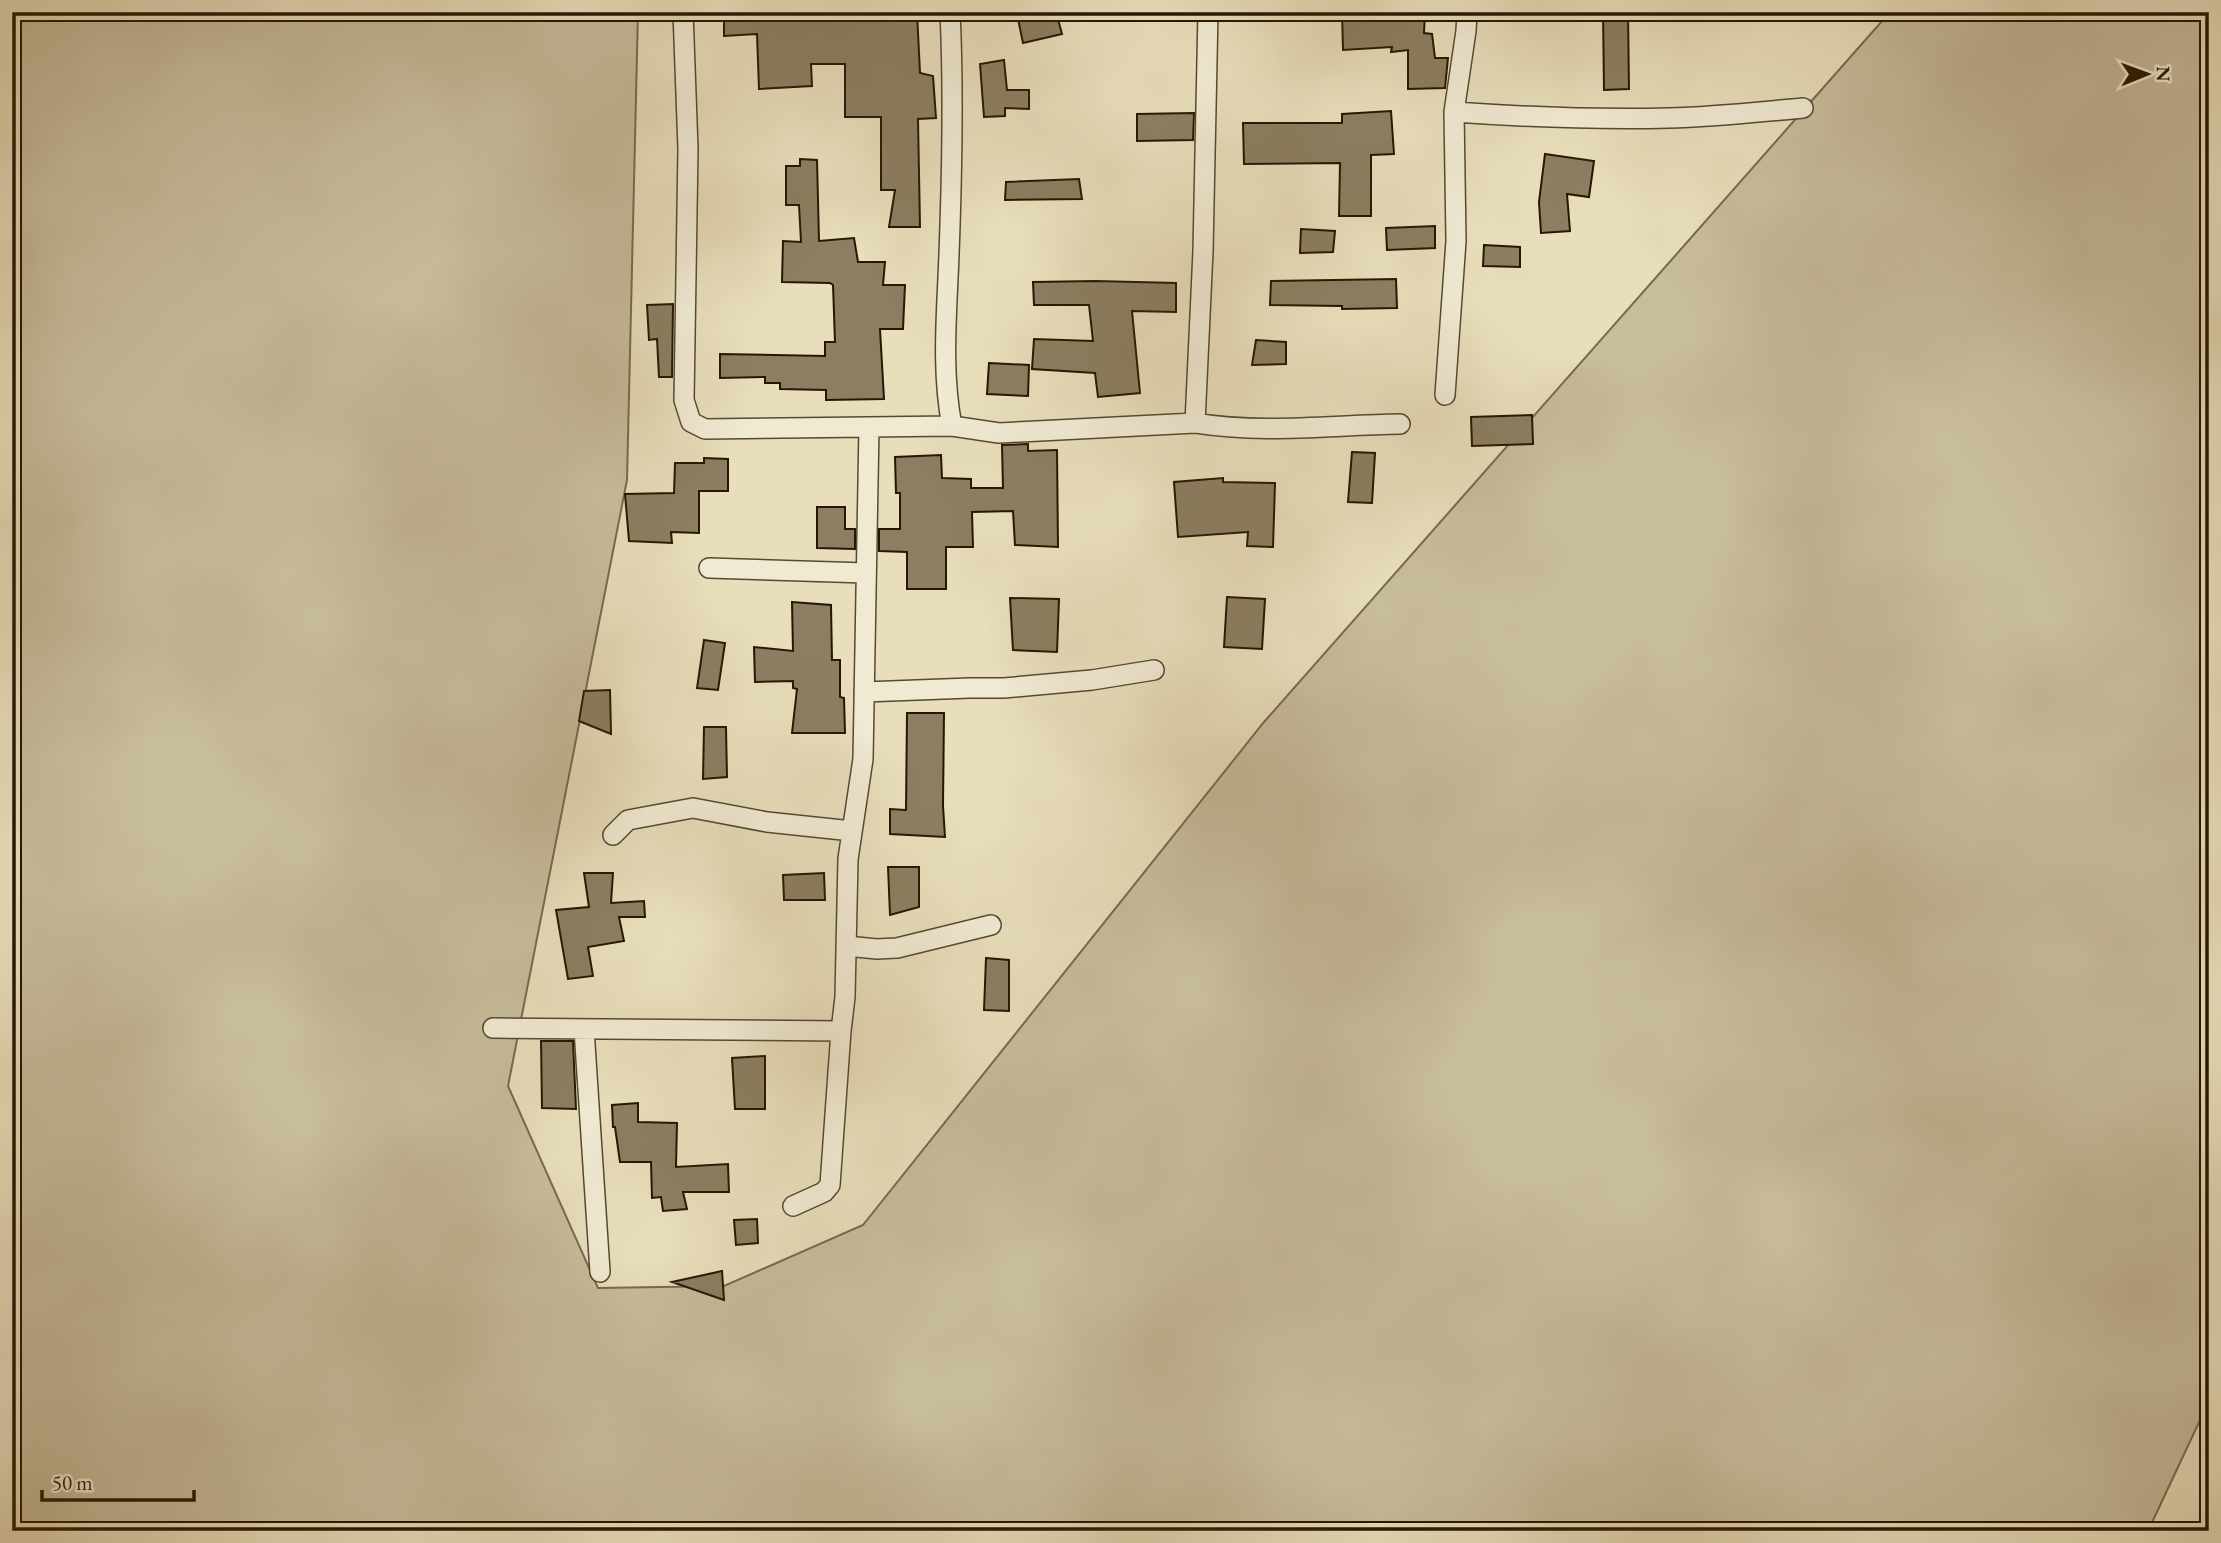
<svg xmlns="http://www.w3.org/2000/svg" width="2221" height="1543" font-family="'EB Garamond',serif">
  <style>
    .green { fill: #c7bc9c; stroke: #766a4f; stroke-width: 2 }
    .building { fill: #8b7e62; stroke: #261702; stroke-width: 2 }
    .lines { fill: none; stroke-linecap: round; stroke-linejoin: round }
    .street-casing { stroke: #564930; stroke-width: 22 }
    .street { stroke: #f0ead3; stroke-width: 19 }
  </style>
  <rect width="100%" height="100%" fill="#e8debb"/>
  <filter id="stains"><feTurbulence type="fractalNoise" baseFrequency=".00286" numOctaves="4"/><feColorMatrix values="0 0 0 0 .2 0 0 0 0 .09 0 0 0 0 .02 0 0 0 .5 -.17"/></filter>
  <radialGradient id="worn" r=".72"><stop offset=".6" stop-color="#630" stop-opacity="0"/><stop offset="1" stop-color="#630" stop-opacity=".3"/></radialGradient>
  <path class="green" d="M12 12H638L627 480 508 1086 598 1288 724 1286 863 1225 1264 722 1890 12H2209V1401L2148 1531H12Z"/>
  <path class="building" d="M826 12H917L920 73 933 76 936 118 918 119 920 227H889L895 190H881V117H845V64H811L812 86 759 89 757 34 724 36V13L786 16H826Z
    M1026 12H1056L1062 34 1023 43 1017 14Z
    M1342 12H1425L1424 33 1432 34 1435 58H1448L1445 88 1408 89V50L1391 52 1392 47 1343 50Z
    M1603 12H1628L1629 89 1604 90Z
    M1004 60 1007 90H1029V109L1005 108V116L984 117 980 64Z
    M1391 111 1394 154 1371 155V216H1339L1340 163 1244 164 1243 123H1342V114Z
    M1194 113 1193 140 1137 141V114Z
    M1545 154 1594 161 1589 197 1567 194 1570 231 1541 233 1539 202Z
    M800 159 817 160 819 241 854 238 858 262H885L883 285H905L903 329H880L884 399 826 400V390L780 389V383H765V377L720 378V354L825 356V342H835L833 285 830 283 782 282 783 241 801 242 799 205H786V166H800Z
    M1079 179 1082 199 1005 200 1006 182Z
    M1435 226V248L1387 250 1386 228Z
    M1301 229 1335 231 1333 252 1300 253Z
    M1484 245 1520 247V267L1483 266Z
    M1396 279 1397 308 1342 309V306L1270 305 1271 281Z
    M1095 281 1176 283V312L1132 311 1140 393 1098 397 1095 373 1032 369 1034 339 1093 341 1089 305H1034L1033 282Z
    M673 304 672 377H659L657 339 649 340 647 305Z
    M1256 340 1286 342V364L1252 365Z
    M989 363 1029 365 1028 396 987 394Z
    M1532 415 1533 444 1472 446 1471 417Z
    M1028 444V451L1057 450 1058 547 1015 545 1013 511 972 512 973 547H946V589H907V552L879 551V529H900V493H896L895 457 941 455 942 478 971 479V488H1003L1002 445Z
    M1352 452 1375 453 1372 503 1348 502Z
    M704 458 728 459V491H699V533L671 532 672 543 629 541 625 494 674 493 675 463H704Z
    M1223 478V482L1275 483 1273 547 1247 546 1248 532 1178 537 1174 482Z
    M817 507H845V529H855V549L817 548Z
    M1227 597 1265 599 1262 649 1224 647Z
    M1010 598 1059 599 1057 652 1013 650Z
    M792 602 831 605 832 660H840V697L844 698 845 733H792L797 689 793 688V681L755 682 754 647 793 651Z
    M704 640 725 643 718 690 697 688Z
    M610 690 611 734 579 721 584 691Z
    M907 713H944L943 806 945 837 890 834V809L906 810Z
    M704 727H726L727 777 703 779Z
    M888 867H919V907L890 915Z
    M584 873H613L611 903 644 901 645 917H619L624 941 588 947 593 976 568 979 556 910 589 907Z
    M824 873 825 900H784L783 875Z
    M986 958 1009 960V1011L984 1010Z
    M541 1041H573L576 1109 542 1108Z
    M765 1056V1109H735L732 1058Z
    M638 1103V1122L677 1123 676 1167 728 1164 729 1192H683L687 1209 663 1211 661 1197 652 1198 651 1162H620L615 1127H613L612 1105Z
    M757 1219 758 1243 736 1245 734 1220Z
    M722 1271 724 1300 672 1282Z"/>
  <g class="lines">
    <defs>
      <path id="street" d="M683 12 688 149 684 400 691 422 705 429 952 426
        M950 12C954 93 952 174 949 254 947 311 941 370 952 426L999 433 1195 423C1262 434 1332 425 1400 424
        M1454 112C1526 117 1597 120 1669 118 1714 117 1758 112 1803 108
        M1445 395 1456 241 1454 112 1466 31 1467 12
        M1195 423 1203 251 1208 12
        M709 568 866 573
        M864 692 970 688H1004L1092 680 1154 670
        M613 835 628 820 693 808 767 822 852 831
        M846 946 877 949 897 948 991 925
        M493 1028 841 1031 845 997 848 859 863 759 869 427
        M584 1029 600 1272
        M793 1206 824 1192 830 1185 841 1031"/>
    </defs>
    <use href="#street" class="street-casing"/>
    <use href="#street" class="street"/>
  </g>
  <rect width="2221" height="1543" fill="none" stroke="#e8debb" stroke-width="42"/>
  <rect x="14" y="14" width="2193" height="1515" fill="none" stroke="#261702" stroke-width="3.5"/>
  <rect x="21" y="21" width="2179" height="1501" fill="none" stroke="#261702" stroke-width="2"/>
  <g transform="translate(2147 74) rotate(89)" stroke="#f0ead3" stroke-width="5" paint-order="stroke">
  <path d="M0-5L12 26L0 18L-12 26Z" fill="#261702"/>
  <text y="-10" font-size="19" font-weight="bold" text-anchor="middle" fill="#261702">N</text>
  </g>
  <path d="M42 1490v10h152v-10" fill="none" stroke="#261702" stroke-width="3.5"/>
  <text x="52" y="1490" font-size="21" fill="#261702" stroke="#f0ead3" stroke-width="5" paint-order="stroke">50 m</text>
  <rect width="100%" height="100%" filter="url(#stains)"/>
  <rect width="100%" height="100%" fill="url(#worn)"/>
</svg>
